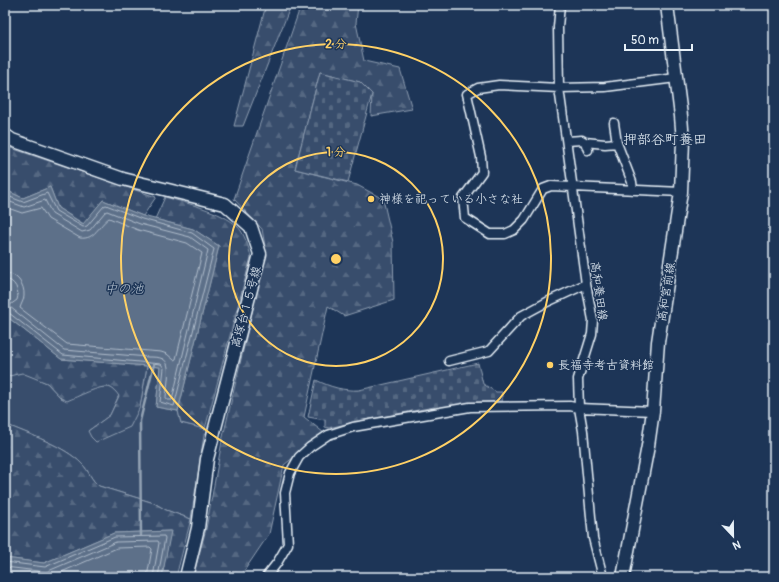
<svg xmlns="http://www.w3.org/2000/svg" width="779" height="582" font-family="Pangolin,'Klee One',sans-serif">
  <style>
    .grass { fill: #374d6c; stroke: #909fb2 }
    .forest { fill: url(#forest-firs); stroke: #909fb2 }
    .cemetery { fill: url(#cemetery-stones); stroke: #909fb2 }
    .water { fill: #5d7089; stroke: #95a4b5 }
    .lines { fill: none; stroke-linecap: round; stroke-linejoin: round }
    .shore { stroke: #b0bdcc; stroke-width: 1 }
    .stream { stroke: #95a4b5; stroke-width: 2.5 }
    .street-casing { stroke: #e8f1f8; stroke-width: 11 }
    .secondary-casing { stroke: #e8f1f8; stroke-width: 15 }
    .street { stroke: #1d3557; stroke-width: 8 }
    .secondary { stroke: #1d3557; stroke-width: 12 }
    .ring { fill: none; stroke: #ffd166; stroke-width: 2 }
    .poi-dot { fill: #ffd166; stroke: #1d3557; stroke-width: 1.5 }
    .labels { text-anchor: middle; stroke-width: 3; stroke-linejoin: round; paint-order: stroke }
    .poi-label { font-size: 12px; fill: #e8f1f8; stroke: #1d3557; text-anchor: start }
    .street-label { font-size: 12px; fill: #e8f1f8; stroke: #1d3557 }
    .water-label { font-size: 13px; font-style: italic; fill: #b7c4d1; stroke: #1d3557 }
    .quarter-label { font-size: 14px; fill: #e8f1f8; stroke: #1d3557 }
    .centre { fill: #ffd166; stroke: #1d3557; stroke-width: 2 }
    .ring-label { font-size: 12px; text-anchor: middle; font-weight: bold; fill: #ffd166; stroke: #1d3557; stroke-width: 3; stroke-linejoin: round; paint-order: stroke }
  </style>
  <defs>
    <pattern id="forest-firs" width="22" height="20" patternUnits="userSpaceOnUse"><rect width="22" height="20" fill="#374d6c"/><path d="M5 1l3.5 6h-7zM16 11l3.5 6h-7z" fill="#546782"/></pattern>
    <pattern id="cemetery-stones" width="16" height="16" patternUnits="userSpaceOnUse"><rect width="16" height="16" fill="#374d6c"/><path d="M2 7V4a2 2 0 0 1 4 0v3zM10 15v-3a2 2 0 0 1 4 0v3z" fill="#546782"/></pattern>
  </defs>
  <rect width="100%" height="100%" fill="#1d3557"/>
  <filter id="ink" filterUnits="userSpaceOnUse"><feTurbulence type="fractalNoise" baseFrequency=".025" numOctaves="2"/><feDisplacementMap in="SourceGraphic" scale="8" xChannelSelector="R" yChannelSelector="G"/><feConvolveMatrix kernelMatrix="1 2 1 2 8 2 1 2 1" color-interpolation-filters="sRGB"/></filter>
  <g filter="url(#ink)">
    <path class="grass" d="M147 366 160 367 156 407 178 411 181 423 205 429 191 519 166 510 154 503 99 486C91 480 89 471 82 464 65 446 28 434 5 424V377L22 372 47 383 61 398C70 396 100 385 109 387 113 388 116 392 119 395L110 415 88 431 140 407Z"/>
    <path class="forest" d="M266 5H291L243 126H234Z
      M301 5H358L356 23 364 61 400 69 412 109 371 116 372 94 360 82 320 72 295 169 357 185 383 199 393 242 394 300 344 316 328 306 304 417 324 433 284 465 269 534 240 577H193L206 529 222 441 266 252 262 229 234 199Z
      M5 146 156 197 143 216 103 200 84 224 58 208 50 187 23 198 5 190Z
      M165 197C186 203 221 211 237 226 244 232 249 248 251 257L205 429 181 423 178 411 219 246 193 229 155 219Z
      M5 315 61 359 147 366 140 407 130 427 96 442 91 437 88 431 110 415 119 396C116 392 114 389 109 387 100 385 77 397 67 401L61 398 47 383 22 373 5 377Z
      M5 424C28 434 65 446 82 464 89 471 91 480 99 486L154 503 166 510 191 519 176 577H162L170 531 114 533 44 563 5 558Z"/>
    <path class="cemetery" d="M320 72 360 82 372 94 348 182 295 169Z
      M478 363 483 384 496 392H502V401L467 403 435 409 434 407 350 423 329 428 325 427V420L308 417 316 380C330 387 344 391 359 390Z"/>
    <path class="water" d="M50 187 58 208 83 224 103 200 143 216 193 229 219 246 178 411 156 407 160 367 61 359 5 315V296L9 295 5 284V190L23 198Z
      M171 531 162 577H5V558L44 563 114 533Z"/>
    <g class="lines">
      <path class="shore" d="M5 195 23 202 47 193 56 211 83 227 87 226 104 206 106 205 142 219 192 233 214 249 174 406 160 402 164 368 161 364 63 355 9 313 5 312
        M5 200 24 207 45 200 52 214 82 232 90 230 105 212 107 211 140 224 190 237 208 250 172 400H167L166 398C166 389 173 364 163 359 159 357 153 357 148 357L64 350 10 307V305L17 300C20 291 15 280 5 279
        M5 207 22 213 41 208 48 219 80 238C95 240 98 226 109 218L138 230 187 243 202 253 176 359 174 360 167 354 161 352 67 344 20 308C21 304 24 300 24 296 25 284 16 273 5 273
        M5 562 45 567 115 537 164 536 165 538 158 577
        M5 567 46 572 116 542 158 541 159 543 153 577
        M50 577 117 548 150 547 152 549 147 577"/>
      <path class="stream" d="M141 535 140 421 154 364"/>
      <defs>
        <path id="street" d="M560 5 558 27 559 88 586 284 593 320 592 334 578 379 579 408 583 431 593 538 603 577
          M676 78 605 87 559 88 499 85 478 88 467 94 481 157 482 172 463 198 465 218 490 234H505L514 230 524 220 543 189 551 186 681 192
          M567 141 582 140 585 142
          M617 143 632 182 633 190
          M588 150 585 142 605 144 617 143 614 123
          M449 361 489 351 521 316 547 302 586 284
          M266 577 277 563 288 544 285 493 290 473 299 457 310 447 328 435 353 427 470 407 570 406 579 408 653 411"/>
        <path id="secondary" d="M5 135 12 140 123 179 225 204 251 227 260 254 207 459 198 528 186 577
          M623 577 648 446 653 411 658 342 681 192 683 141 681 116 667 5"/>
      </defs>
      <use href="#street" class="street-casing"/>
      <use href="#secondary" class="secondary-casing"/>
      <use href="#street" class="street"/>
      <use href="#secondary" class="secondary"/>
    </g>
  </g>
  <g class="ring">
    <circle cx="336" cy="259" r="107"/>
    <circle cx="336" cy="259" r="215"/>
  </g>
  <g class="poi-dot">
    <circle cx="371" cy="199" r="4"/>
    <circle cx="550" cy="365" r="4"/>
  </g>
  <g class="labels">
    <g class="poi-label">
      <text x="379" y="203">神様を祀っている小さな社</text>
      <text x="558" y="369">長福寺考古資料館</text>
    </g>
    <g class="street-label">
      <text transform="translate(599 291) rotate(82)" y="4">高和養田線</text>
      <text transform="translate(666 292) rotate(-81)" y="4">高和宮前線</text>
      <text transform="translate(246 307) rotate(-75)" y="4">高塚台１５号線</text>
    </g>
    <g class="water-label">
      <text x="124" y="293">中の池</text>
    </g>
    <g class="quarter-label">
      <text x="665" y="144">押部谷町養田</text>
    </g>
  </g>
  <circle cx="336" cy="259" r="6" class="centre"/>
  <g class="ring-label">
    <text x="336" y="48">2 分</text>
    <text x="336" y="156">1 分</text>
  </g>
  <rect width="779" height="582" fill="none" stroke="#1d3557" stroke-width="20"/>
  <rect x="10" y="10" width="759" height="562" fill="none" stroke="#e8f1f8" stroke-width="1.5" filter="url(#ink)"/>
  <g transform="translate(733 536) rotate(158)" stroke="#1d3557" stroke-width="3" paint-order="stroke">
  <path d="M0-3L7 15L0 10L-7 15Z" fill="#e8f1f8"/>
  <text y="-6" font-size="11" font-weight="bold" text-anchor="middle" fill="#e8f1f8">N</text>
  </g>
  <path d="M625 44v6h67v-6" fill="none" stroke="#e8f1f8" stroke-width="2"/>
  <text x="631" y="44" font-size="12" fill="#e8f1f8" stroke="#1d3557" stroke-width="3" paint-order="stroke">50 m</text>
</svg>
